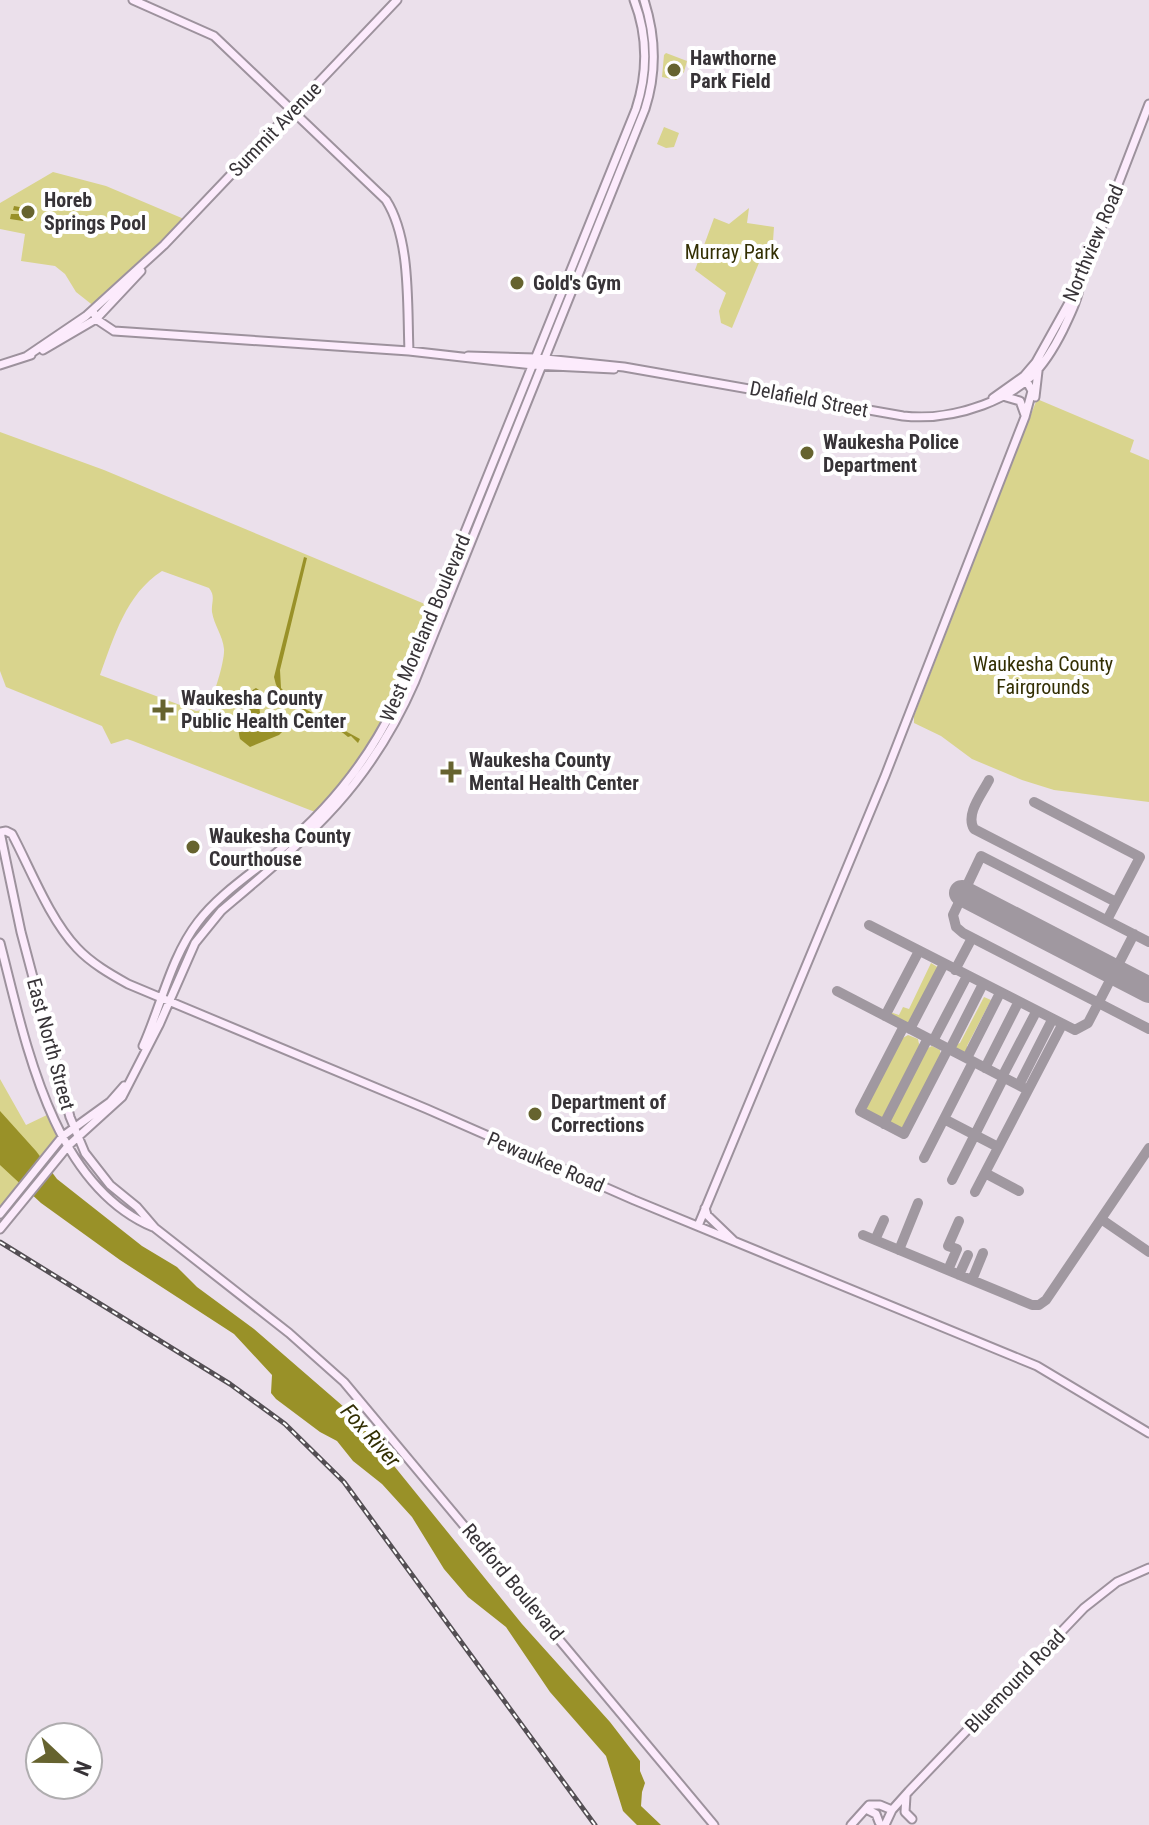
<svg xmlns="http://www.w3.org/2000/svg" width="1149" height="1825" font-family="'Roboto Condensed',sans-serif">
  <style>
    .green { fill: #d9d48d; fill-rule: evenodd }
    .water { fill: #999128 }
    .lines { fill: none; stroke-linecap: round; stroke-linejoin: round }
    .taxiway { stroke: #a098a0; stroke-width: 10 }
    .runway { stroke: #a098a0; stroke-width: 26 }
    .secondary-casing { stroke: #9d929d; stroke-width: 11 }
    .secondary { stroke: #fcebfc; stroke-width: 7 }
    .rail-casing { stroke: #544f54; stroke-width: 5 }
    .rail { stroke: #fff; stroke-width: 2; stroke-dasharray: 6; stroke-linecap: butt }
    .poi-dot { fill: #66632f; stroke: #fff; stroke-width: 3 }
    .labels { text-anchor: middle; stroke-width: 8; stroke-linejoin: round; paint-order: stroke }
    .poi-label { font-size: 20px; font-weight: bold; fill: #373337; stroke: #fff; text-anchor: start }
    .street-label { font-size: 20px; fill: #373337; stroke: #fff }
    .park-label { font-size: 20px; fill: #332f03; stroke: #fff }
    .water-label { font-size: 22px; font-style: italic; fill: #322f03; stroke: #fff }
  </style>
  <rect width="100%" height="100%" fill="#ebe0eb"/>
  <path class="green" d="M666 53 687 61 684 72 676 80 662 77 664 55Z
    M664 127 679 133 674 147 666 148 657 144Z
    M53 172 106 186 184 219 95 307 76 292 65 274 55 266 21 261 25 234 0 229V203Z
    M749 208 747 223 774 227 773 241H768L732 328 721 323 719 311 726 293 695 270 714 218 729 224Z
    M1037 399 1134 440 1130 452 1149 460V802L1054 790 1022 780 972 759 941 736 914 723V716Z
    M0 432 104 470 432 607C415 649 400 694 377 733 359 762 338 787 315 812L133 741 127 739 111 744 102 726 6 687 0 671ZM162 571 209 588C216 597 211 602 212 612 214 625 223 636 224 649 225 660 214 697 208 705 204 710 202 710 196 711L100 675C114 637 126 594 162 571Z
    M931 963 939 968 910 1024 890 1016V1012L899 1015 903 1007 909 1009Z
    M984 997 991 1000 967 1046 969 1051 964 1053 955 1049V1045L960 1043Z
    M908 1035 918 1039 920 1049 885 1118 879 1119 867 1113 866 1107 901 1039Z
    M932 1046 940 1050 941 1059 905 1128 899 1129 890 1124 889 1119 924 1050Z
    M0 1079 26 1125 49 1114 58 1135 0 1211Z"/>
  <path class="water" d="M35 205 37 214 35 220 26 214 23 221 10 219 11 214H19V211L13 210 14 206 25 208Z
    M304 557 307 558 280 670 281 688 296 704 360 739 358 743 351 736 348 737C323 715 281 715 274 677Z
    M256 688 262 692 259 706 261 719 277 717 285 723 286 728 279 735 250 747 240 739C236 724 239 697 256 688Z
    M0 1111 36 1151 57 1179 142 1246 177 1267 197 1287 254 1329 352 1414 522 1624 610 1722 640 1761V1771L645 1783 642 1792 641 1806 661 1825H637L623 1811 606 1756 550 1692 506 1627 468 1597 444 1569 412 1517 382 1484 353 1461 337 1441 320 1432 276 1399 271 1393 272 1375 234 1334 120 1260 41 1203 0 1165Z"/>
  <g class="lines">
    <path class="taxiway" d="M989 780C982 794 965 814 974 829L1116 902
      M1034 802 1140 857 1107 920
      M869 925 1075 1030 1088 1023 1134 934
      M1149 942 981 856 953 915 956 927 963 933 1149 1029
      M955 970 972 938
      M837 991 1028 1090
      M885 1016 919 951
      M904 1026 860 1111 904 1134 948 1049
      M910 1029 944 964
      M933 1041 967 976
      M950 1049 983 984
      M967 1058 1000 993
      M985 1068 1018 1003
      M1002 1077 1036 1012
      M1019 1085 1052 1020
      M944 1119 998 1147
      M884 1124 928 1038
      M924 1158 973 1062
      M985 1173 1019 1191
      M952 1180 1004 1077
      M975 1192 1062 1025
      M1101 1219 1149 1252
      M863 1235 1032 1305H1039L1046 1300 1149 1148
      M875 1240 884 1220
      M899 1250 918 1203
      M948 1270 957 1249 948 1246 959 1221
      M959 1275 968 1255
      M972 1280 983 1253"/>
    <path class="runway" d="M962 893 1149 990"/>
    <defs>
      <path id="secondary" d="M133 0 214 36 386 200C411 239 407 305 409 351
        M93 310 96 319 114 331 409 351 533 365 614 369
        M43 350 96 319 141 271
        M27 356 86 316 164 245 397 0
        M468 356 536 358 624 367 903 416C932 419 956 415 983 405 1025 389 1043 370 1063 330 1070 315 1078 300 1080 283
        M0 365 31 355
        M1006 397 1020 401 1025 415
        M1035 397 1038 371
        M993 398 1024 376 1036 362 1080 283 1149 104
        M0 832 6 831 12 834C31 870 49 918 77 948 91 963 110 974 128 984L427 1109 634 1200 1037 1366 1149 1433
        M0 832 21 932 70 1117 85 1153 110 1185 137 1207 155 1228 289 1333 344 1382 714 1825
        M0 943C25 1039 51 1184 153 1227
        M143 1046C161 1006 171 957 198 922 220 893 254 872 281 849 329 809 368 760 395 705L636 109C648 72 648 36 634 0
        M705 1208 707 1215 733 1240
        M0 1214 63 1136 110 1102 124 1086
        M698 1226 885 776 1025 417 1032 391 1024 376
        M0 1229 68 1146 122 1097 159 1025 195 943 221 911C308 837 368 789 415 681L645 109C657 72 656 37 644 0
        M906 1796 905 1812 912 1819
        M866 1809 876 1814 879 1822
        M851 1825 869 1805H880L892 1810
        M885 1825 892 1810 909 1791 1084 1608 1117 1582 1149 1568"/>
    </defs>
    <use href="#secondary" class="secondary-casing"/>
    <use href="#secondary" class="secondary"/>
    <defs>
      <path id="rail" d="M0 1242 230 1384 285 1424 344 1482 595 1825"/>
    </defs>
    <use href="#rail" class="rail-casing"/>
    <use href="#rail" class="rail"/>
  </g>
  <g class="poi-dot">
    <circle cx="674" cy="70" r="8"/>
    <circle cx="28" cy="212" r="8"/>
    <circle cx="517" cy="283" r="8"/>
    <circle cx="807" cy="453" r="8"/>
    <path d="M159 698h8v8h8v8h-8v8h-8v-8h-8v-8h8z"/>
    <path d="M447 760h8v8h8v8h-8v8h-8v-8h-8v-8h8z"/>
    <circle cx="193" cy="847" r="8"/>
    <circle cx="535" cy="1114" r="8"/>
  </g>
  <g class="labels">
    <g class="poi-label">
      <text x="690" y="65">Hawthorne<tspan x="690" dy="23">Park Field</tspan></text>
      <text x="44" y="207">Horeb<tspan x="44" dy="23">Springs Pool</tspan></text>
      <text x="533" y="290">Gold's Gym</text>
      <text x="823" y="449">Waukesha Police<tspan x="823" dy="23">Department</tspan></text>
      <text x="181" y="705">Waukesha County<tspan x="181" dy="23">Public Health Center</tspan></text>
      <text x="469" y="767">Waukesha County<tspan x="469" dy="23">Mental Health Center</tspan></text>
      <text x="209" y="843">Waukesha County<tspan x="209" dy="23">Courthouse</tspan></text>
      <text x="551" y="1109">Department of<tspan x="551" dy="23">Corrections</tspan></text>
    </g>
    <g class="street-label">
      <text transform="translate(275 129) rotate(-46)" y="7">Summit Avenue</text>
      <text transform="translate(1093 243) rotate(-67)" y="7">Northview Road</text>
      <text transform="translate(809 399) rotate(11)" y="7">Delafield Street</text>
      <text transform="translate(425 628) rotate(-67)" y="7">West Moreland Boulevard</text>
      <text transform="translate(51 1044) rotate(75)" y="7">East North Street</text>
      <text transform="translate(546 1162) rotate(23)" y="7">Pewaukee Road</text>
      <text transform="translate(513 1582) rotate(50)" y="7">Redford Boulevard</text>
      <text transform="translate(1015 1681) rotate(-46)" y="7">Bluemound Road</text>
    </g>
    <g class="park-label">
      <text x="732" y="259">Murray Park</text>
      <text x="1043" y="671">Waukesha County<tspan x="1043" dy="23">Fairgrounds</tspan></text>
    </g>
    <g class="water-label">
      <text transform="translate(371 1435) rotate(48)" y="8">Fox River</text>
    </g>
  </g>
  <g transform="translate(64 1761) rotate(112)"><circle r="38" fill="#ffffff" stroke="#afadaf" stroke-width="2"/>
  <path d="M0-6L14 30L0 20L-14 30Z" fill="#66632f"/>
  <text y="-12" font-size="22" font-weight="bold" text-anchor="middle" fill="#373337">N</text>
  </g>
</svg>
